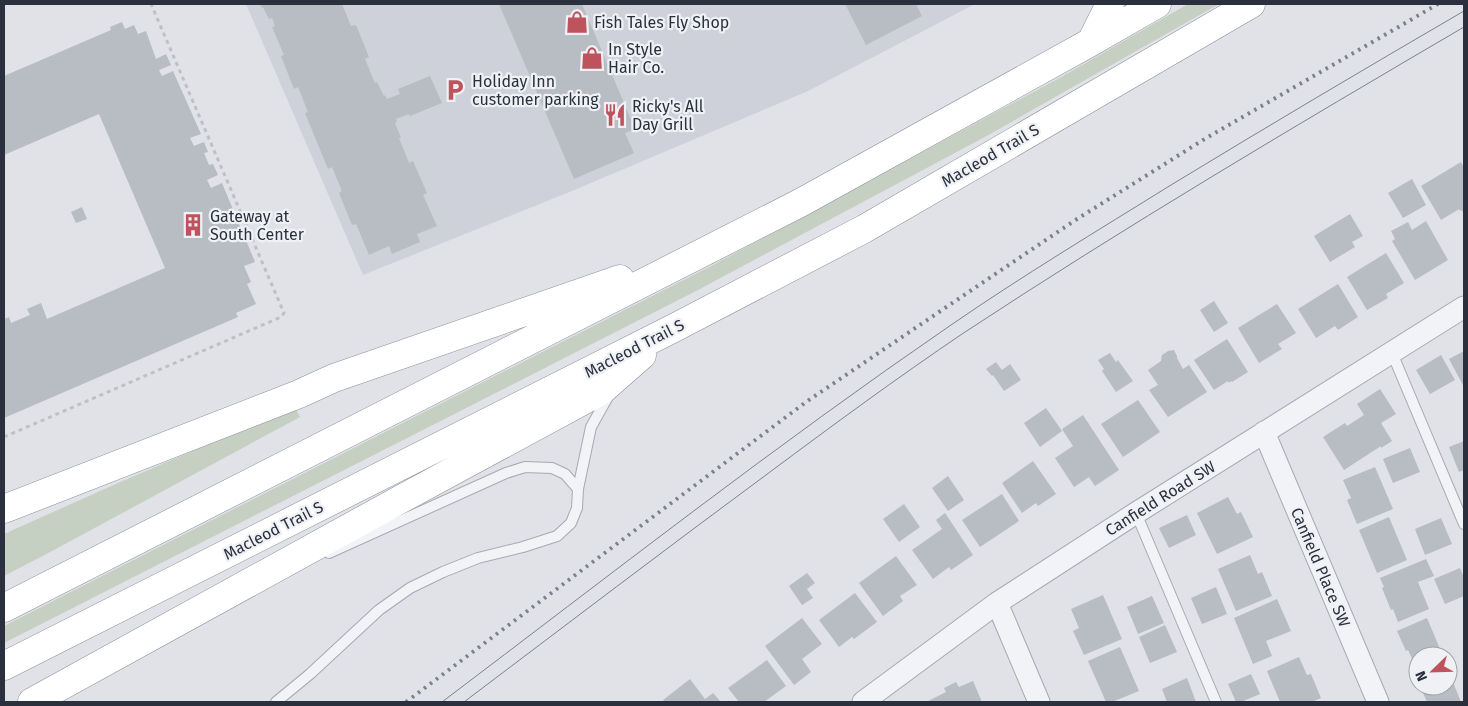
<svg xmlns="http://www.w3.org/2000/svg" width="1468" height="706" font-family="'Fira Sans',sans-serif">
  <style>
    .built { fill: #ced1d9 }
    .green { fill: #c5d0c2 }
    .building { fill: #b8bcc3 }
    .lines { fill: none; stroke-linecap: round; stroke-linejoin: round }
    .lane-casing { stroke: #a6a9b1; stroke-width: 12 }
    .street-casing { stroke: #a6a9b1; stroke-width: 23 }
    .highway-casing { stroke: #89909c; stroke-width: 29 }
    .path { stroke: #bec0c6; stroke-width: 3; stroke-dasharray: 4 4; stroke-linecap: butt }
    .lane { stroke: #f2f3f6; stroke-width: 10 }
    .street { stroke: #f2f3f6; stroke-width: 21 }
    .highway { stroke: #fff; stroke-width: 28 }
    .tram { stroke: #7b828f; stroke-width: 1 }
    .rail { stroke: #7b828f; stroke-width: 4; stroke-dasharray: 2.5 5; stroke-linecap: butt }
    .labels { text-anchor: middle; stroke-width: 4.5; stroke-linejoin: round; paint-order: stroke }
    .poi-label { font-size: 16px; fill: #2a303d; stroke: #eff1f5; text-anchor: start }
    .street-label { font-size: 16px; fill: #2a303d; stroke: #eff1f5 }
  </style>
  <rect width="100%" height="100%" fill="#e0e2e7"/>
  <path class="built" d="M246 4H975L808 91 572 191 363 275Z"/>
  <path class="green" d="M1188 4H1219L983 138 698 290 4 643V626L713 265 1063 76Z
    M295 407 300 417 54 550 4 576V534L118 483Z"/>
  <path class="building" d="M260 4H342L351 26 356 25 369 57 365 59 375 83 377 82 384 96 385 95 387 99 400 94 398 89 430 76 442 103 410 116 409 114 396 119 397 122 395 123 401 138H399L409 163 413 161 427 193 423 195 437 226 417 234 420 242 392 254 389 246 369 255 356 224 352 225 339 193 342 191 332 167 328 169 305 113 308 112 298 87 294 89 281 56 284 55 272 27 275 26 272 18 269 19 263 7 262 8Z
    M499 4H582L635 129 625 133 634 153 574 179Z
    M845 4H916L922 16 866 45Z
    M122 22 125 29 134 25 138 34 146 31 156 59 166 54 171 65 159 70 162 76 173 71 201 134 190 138 194 146 204 142 208 152 204 153 209 165 213 164 218 175 207 180 211 188 222 183 255 262 244 266 251 282 247 284 256 304 236 313 238 317 4 418V319L9 317 11 323 30 315 27 309 41 303 47 319 165 268 99 114 4 155V76L111 30 110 27Z
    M1461 162 1464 168V214L1462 210 1460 211 1459 209 1441 220 1421 186Z
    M1412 179 1426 205 1403 218 1388 193Z
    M82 207 87 219 76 223 71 212Z
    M1350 214 1363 236 1352 242 1355 247 1330 262 1314 236Z
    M1426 221 1448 260 1415 280 1392 241 1395 239 1391 231 1408 222 1412 230Z
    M1386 253 1404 283 1386 294 1388 298 1367 310 1347 277Z
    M1338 284 1358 317 1338 330 1335 326 1316 338 1298 309Z
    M1214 301 1228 323 1214 332 1200 310Z
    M1277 304 1296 333 1278 344 1282 349 1259 363 1238 328Z
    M1227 339 1248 372 1232 382 1231 381 1229 383 1228 381 1214 390 1194 360Z
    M1174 350 1177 356V358L1183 369 1189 365 1207 392 1168 417 1149 390 1158 385 1148 370 1161 361 1162 355 1168 351Z
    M1464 351V387L1449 359Z
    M1110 353 1116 362 1118 360 1133 381 1116 392 1102 371 1104 369 1098 360Z
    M1441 355 1455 380 1430 394 1416 370Z
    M996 362 1002 370 1010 364 1021 380 1004 391 993 375 992 376 986 369Z
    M1380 389 1396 414 1381 423 1392 441 1381 448V446L1344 470 1323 437 1345 423 1347 426 1364 415 1357 404Z
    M1138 400 1160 432 1123 457 1101 424Z
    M1046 408 1062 431 1040 447 1024 423Z
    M1083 415 1119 470 1095 486 1089 477 1074 487 1055 458 1073 446 1062 429Z
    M1464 441V470L1459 472 1449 447Z
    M1410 448 1420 472 1393 483 1383 459Z
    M1033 461 1056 494 1038 506 1036 503 1022 513 1002 483Z
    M1375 467 1393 509 1357 524 1347 500 1351 498 1343 480Z
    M948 476 964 500 948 511 932 488Z
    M1002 494 1019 521 980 547 962 520Z
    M1228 497 1237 514 1241 512 1253 537 1217 554 1197 513Z
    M904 504 920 527 899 542 883 519Z
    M945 513 973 555 951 570 949 567 933 579 912 550 942 529 936 520Z
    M1187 515 1196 535 1169 548 1159 528Z
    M1389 517 1407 560 1377 573 1359 530Z
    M1441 518 1452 544 1425 555 1415 529Z
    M1250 555 1258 574 1262 572 1272 596 1236 611 1218 569Z
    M896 556 917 585 900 596 903 601 883 616 859 583Z
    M1426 559 1434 576 1418 582 1429 609 1398 622 1393 609 1391 610 1382 588 1384 587 1380 578Z
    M1460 568 1464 578V596L1445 604 1434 579Z
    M807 573 815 583 807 589 813 598 802 605 789 586Z
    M1216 587 1227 614 1202 624 1191 598Z
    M855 593 877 622 854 639 852 637 839 647 819 620Z
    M1103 595 1122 639 1084 655 1073 631 1079 628 1071 609Z
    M1152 596 1164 623 1138 634 1127 607Z
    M1277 599 1291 631 1266 641 1272 656 1253 664 1234 618Z
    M802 618 822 644 802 659 811 672 794 685 765 646Z
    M1427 618 1443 656H1418V669H1417L1408 650 1406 651 1397 631Z
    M1165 625 1177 652 1150 663 1139 637Z
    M1120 647 1139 691 1112 702H1106L1088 661Z
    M1299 657 1307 675 1311 674 1321 698 1312 702H1280L1267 671Z
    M767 660 786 686 764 702H739L728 688Z
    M1448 670 1461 702H1427L1420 686H1448Z
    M1251 674 1260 694 1241 702H1236L1228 684Z
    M1187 678 1196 702H1167L1162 689Z
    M690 679 705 699 713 693 721 702H665L663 700Z
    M973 681 982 702H928V701L946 692 944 688 956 682 959 687Z"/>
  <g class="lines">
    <defs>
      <path id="lane" d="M1392 353 1464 524
        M1136 513 1216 702
        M329 553 506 473 525 467 552 468 565 474 578 489
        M276 702 310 674 379 610 410 588 443 572 478 558 523 547 557 536 571 523 577 508 578 489 591 427 610 393"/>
      <path id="street" d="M1264 432 1378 702
        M997 603 1039 702
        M863 702 997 603 1136 513 1464 307"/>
      <path id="highway" d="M1091 42 1110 4
        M4 509 299 394 334 378 620 279
        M4 608 800 203 1091 42 1157 4
        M4 666 672 329 864 229 1251 4
        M32 702 403 498 601 391 642 355"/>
    </defs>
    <use href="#lane" class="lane-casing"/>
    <use href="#street" class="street-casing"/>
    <use href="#highway" class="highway-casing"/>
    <path class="path" d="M4 437 281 317 284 313 151 4"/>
    <use href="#lane" class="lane"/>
    <use href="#street" class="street"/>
    <use href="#highway" class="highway"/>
    <path class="tram" d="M442 702C610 575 776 445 951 325 1022 276 1097 231 1171 185 1268 126 1366 68 1464 11
      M464 702C566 625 667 548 770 472 833 425 897 378 962 334 1126 226 1295 126 1464 27"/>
    <path class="rail" d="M406 702 806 402 939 312 1077 219 1203 140 1438 4"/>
  </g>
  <defs>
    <symbol id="shop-bare" viewBox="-9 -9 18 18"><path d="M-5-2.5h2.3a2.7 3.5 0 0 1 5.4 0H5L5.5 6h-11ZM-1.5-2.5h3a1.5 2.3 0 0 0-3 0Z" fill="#bf535d" stroke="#eff1f5" stroke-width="2.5" paint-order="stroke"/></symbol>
    <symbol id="parking-bare" viewBox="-9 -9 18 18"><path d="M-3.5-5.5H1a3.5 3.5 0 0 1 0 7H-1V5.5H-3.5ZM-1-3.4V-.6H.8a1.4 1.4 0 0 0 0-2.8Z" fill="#bf535d" stroke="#eff1f5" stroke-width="2.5" paint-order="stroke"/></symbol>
    <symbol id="restaurant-bare" viewBox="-9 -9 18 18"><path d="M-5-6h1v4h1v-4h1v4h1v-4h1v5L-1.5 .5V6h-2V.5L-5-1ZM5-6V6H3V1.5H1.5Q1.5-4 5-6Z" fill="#bf535d" stroke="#eff1f5" stroke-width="2.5" paint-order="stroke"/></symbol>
    <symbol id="building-bare" viewBox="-9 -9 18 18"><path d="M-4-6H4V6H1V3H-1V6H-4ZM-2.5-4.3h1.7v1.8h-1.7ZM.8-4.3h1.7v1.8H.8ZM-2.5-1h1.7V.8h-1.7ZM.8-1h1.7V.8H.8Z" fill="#bf535d" stroke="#eff1f5" stroke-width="2.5" paint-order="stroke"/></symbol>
  </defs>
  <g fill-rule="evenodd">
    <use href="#shop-bare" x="561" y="6" width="32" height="32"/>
    <use href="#shop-bare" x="576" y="42" width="32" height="32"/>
    <use href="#parking-bare" x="439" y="74" width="32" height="32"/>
    <use href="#restaurant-bare" x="599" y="99" width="32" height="32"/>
    <use href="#building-bare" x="177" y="209" width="32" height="32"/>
  </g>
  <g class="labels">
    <g class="poi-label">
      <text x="594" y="28">Fish Tales Fly Shop</text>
      <text x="608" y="55">In Style<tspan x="608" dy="18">Hair Co.</tspan></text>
      <text x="472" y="87">Holiday Inn<tspan x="472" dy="18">customer parking</tspan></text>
      <text x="632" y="112">Ricky's All<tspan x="632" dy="18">Day Grill</tspan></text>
      <text x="210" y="222">Gateway at<tspan x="210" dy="18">South Center</tspan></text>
    </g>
    <g class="street-label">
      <text transform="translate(990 155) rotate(-30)" y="6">Macleod Trail S</text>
      <text transform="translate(634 348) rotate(-27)" y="6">Macleod Trail S</text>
      <text transform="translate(1160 498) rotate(-32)" y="6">Canfield Road SW</text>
      <text transform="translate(273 530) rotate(-27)" y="6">Macleod Trail S</text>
      <text transform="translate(1321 567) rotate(67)" y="6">Canfield Place SW</text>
    </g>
  </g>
  <rect width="1468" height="706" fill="none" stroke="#2a303d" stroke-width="10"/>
  <g transform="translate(1433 671) rotate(247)"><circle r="24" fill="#eff1f5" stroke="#a0a4ab"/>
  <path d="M0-4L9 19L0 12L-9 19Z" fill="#bf535d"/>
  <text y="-8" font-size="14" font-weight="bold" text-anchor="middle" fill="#2a303d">N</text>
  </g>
</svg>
